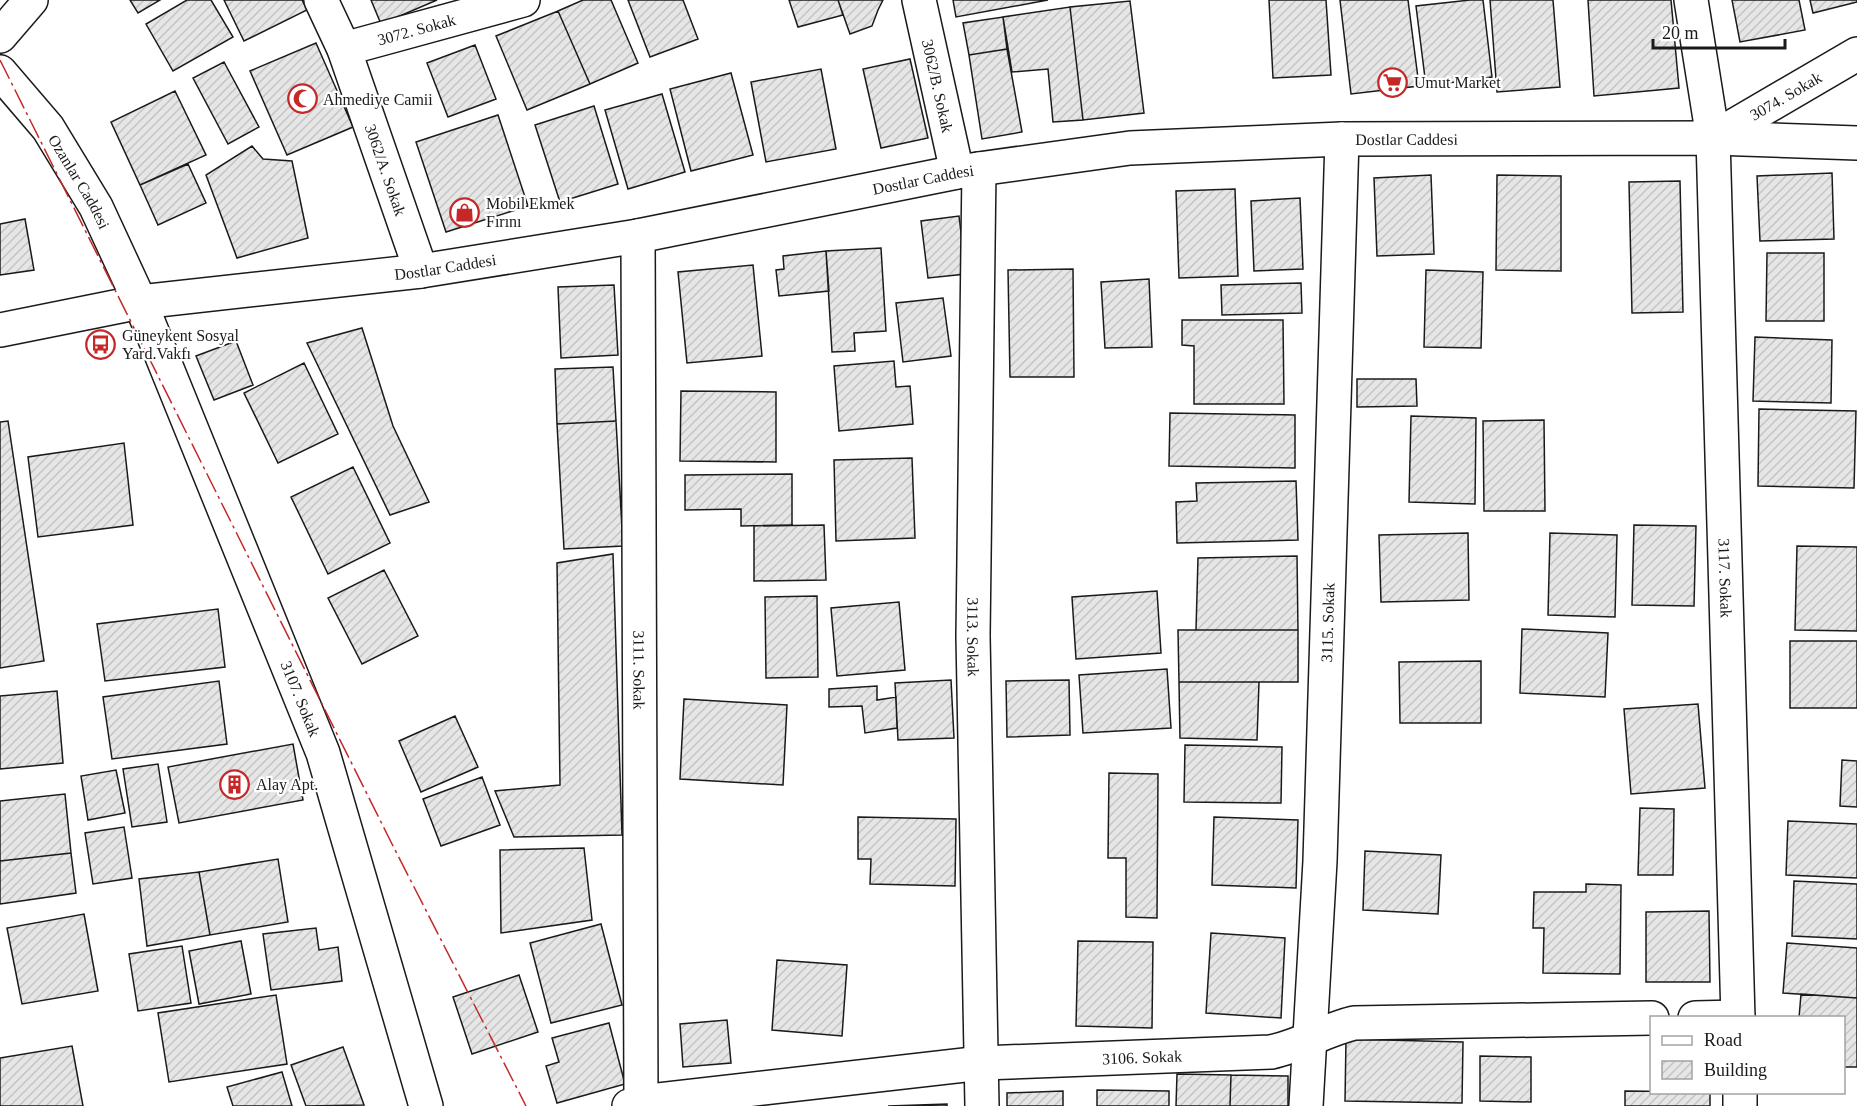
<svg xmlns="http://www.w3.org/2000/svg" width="1857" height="1106" font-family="'Times New Roman',serif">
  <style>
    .building { fill: url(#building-hatch); stroke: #1a1a1a; stroke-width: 1.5 }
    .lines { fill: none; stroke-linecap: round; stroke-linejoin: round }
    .minor-casing { stroke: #1a1a1a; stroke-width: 36 }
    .major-casing { stroke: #1a1a1a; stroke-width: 36 }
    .minor { stroke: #fff; stroke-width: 33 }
    .major { stroke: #fff; stroke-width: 33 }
    .power { stroke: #c62828; stroke-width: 1.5; stroke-dasharray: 21 4.5 3 4.5; stroke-linecap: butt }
    .labels { text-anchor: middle; stroke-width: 4.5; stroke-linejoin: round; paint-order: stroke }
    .street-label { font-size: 16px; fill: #1a1a1a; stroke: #fff }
    .poi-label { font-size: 16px; fill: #1a1a1a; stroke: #fff; text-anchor: start }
  </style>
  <defs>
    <pattern id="building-hatch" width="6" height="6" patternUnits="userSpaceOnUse" patternTransform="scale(1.5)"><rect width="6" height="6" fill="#e6e6e6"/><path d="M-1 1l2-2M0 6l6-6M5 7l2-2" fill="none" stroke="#c5c5c5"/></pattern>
  </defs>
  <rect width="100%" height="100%" fill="#fff"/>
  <path class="building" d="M130 0H160L138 13Z
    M187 0H211L233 37 173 71 146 24Z
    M224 0H302L307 10 244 41Z
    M371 0H437L381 24Z
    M583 0H611L638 63 590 84 558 11Z
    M628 0H683L698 39 650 57Z
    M789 0H838L843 15 798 27Z
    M838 0H883L878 10 872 26 850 34Z
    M953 0H1048L956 17Z
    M1269 0H1326L1331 75 1273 78Z
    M1340 0H1408L1419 86 1351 94Z
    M1470 0H1483L1492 77 1426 86 1416 6Z
    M1490 0H1553L1560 87 1497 92Z
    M1588 0H1671L1679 88 1594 96Z
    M1732 0H1799L1805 30 1740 42Z
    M1810 0H1857V2L1813 13Z
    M1130 1 1144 113 1083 120 1070 7Z
    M1070 7 1083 120 1053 122 1048 69 1012 72 1003 17Z
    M558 11 590 84 527 110 496 36Z
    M1003 17 1007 49 969 55 963 23Z
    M316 43 353 127 287 155 250 71Z
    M475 45 496 99 448 117 427 63Z
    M1007 49 1022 132 982 139 969 55Z
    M910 59 928 138 881 148 863 69Z
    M224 62 259 127 228 144 193 78Z
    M821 69 836 149 766 162 751 82Z
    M731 73 753 155 691 171 670 89Z
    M175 91 206 155 140 185 111 122Z
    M662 94 685 172 628 189 605 110Z
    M594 106 618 184 560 202 535 125Z
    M498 115 528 206 446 232 416 142Z
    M252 146 263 159 292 161 308 238 237 258 206 175Z
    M188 164 206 203 158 225 140 185Z
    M1832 173 1834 239 1760 241 1757 176Z
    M1431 175 1434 254 1377 256 1374 178Z
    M1497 175 1561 176V271L1496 270Z
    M1680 181 1683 312 1632 313 1629 182Z
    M1235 189 1238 276 1179 278 1176 191Z
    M1300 198 1303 269 1254 271 1251 201Z
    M959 216 966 274 928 278 921 221Z
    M25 219 34 270 0 275V224Z
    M881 248 886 331 854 333 855 351 832 352 826 251Z
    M826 251 829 291 779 296 776 270 784 269 783 256Z
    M1767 253H1824V321H1766Z
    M753 265 762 356 687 363 678 272Z
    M1073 269 1074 377H1010L1008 270Z
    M1426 270 1483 272 1481 348 1424 347Z
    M1149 279 1152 347 1105 348 1101 282Z
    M1301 283 1302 313 1222 315 1221 285Z
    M614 285 618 355 561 358 558 287Z
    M943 298 951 356 903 362 896 303Z
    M1182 320H1283L1284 404H1194V346L1182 345Z
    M362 328 393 426 429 502 390 515 307 343Z
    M1755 337 1832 340 1831 403 1753 401Z
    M236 341 253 385 214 400 196 356Z
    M894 361 896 387 910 386 913 424 839 431 834 366Z
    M304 363 338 434 278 463 244 393Z
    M613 367 616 421 557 424 555 369Z
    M1357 379H1416L1417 406 1357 407Z
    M681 391 776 392V462L680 461Z
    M1759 409 1856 411 1854 488 1758 486Z
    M1170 413 1295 415V468L1169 466Z
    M1411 416 1476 418 1475 504 1409 502Z
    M1544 420 1545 511H1484L1483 421Z
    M8 421 44 661 0 668V422Z
    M616 421 623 546 564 549 557 424Z
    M124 443 133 525 38 537 28 457Z
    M912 458 915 538 836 541 834 460Z
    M353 467 390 543 328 574 291 497Z
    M792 474V525L741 526V509L685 510V475Z
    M1296 481 1298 540 1177 543 1176 502 1197 501 1196 483Z
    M824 525 826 580 754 581V526Z
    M1634 525 1696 526 1694 606 1632 605Z
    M1468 533 1469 600 1381 602 1379 535Z
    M1550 533 1617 535 1615 617 1548 615Z
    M1797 546 1857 547V631L1795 630Z
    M613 554 622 835 514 837 495 791 560 785 557 563Z
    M1297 556 1298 630H1196L1198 558Z
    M384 570 418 636 362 664 328 598Z
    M1157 591 1161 653 1076 659 1072 597Z
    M817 596 818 677 766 678 765 597Z
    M899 602 905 670 837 676 831 608Z
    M218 609 225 667 105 681 97 624Z
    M1522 629 1608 633 1605 697 1520 693Z
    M1178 630H1298V682H1179Z
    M1790 641H1857V708H1790Z
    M1481 661V723H1400L1399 662Z
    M1167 669 1171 728 1083 733 1079 675Z
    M951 680 954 738 898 740 895 683Z
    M1069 680 1070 735 1007 737 1006 681Z
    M219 681 227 744 112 759 103 697Z
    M1179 682H1259L1257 740 1180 738Z
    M877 686V700L896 697 897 728 865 733 862 706 829 707V689Z
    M57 691 63 763 0 769V696Z
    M684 699 787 705 783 785 680 779Z
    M1698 704 1705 788 1631 794 1624 709Z
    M455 716 478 767 421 792 399 741Z
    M293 744 303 800 179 823 168 767Z
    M1185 745 1282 747 1281 803 1184 802Z
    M1842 760 1857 761V807L1840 806Z
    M158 764 167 822 132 827 123 769Z
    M116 770 125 813 88 820 81 776Z
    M1109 773 1158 774 1157 918 1126 917V858H1108Z
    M482 777 500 825 441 846 423 799Z
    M65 794 71 853 0 861V801Z
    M1640 808 1674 809 1673 875H1638Z
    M858 817 956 819 955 886 870 884 871 859H858Z
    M1214 817 1298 820 1296 888 1212 885Z
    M1788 821 1857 824V878L1786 875Z
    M124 827 132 878 93 884 85 833Z
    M584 848 592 920 501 933 500 850Z
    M1365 851 1441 855 1438 914 1363 910Z
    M71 853 76 893 0 904V861Z
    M278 859 288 922 210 935 199 872Z
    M199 872 210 935 147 946 139 879Z
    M1794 881 1857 884V939L1792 936Z
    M1586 884 1621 885 1620 974 1543 973 1544 928H1533L1534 892H1586Z
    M1709 911 1710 982H1646V912Z
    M84 914 98 991 22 1004 7 928Z
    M601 924 622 1005 551 1023 530 943Z
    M316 928 319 950 338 947 342 981 271 990 263 934Z
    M1211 933 1285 938 1281 1018 1206 1013Z
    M241 941 251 994 199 1004 189 951Z
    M1078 941 1153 942 1152 1028 1076 1026Z
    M1787 943 1857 948V998L1783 993Z
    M182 946 191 1003 138 1011 129 954Z
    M777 960 847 965 842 1036 772 1030Z
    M519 975 538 1032 472 1054 453 997Z
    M1801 994 1857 998V1067H1844V1018H1799Z
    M276 995 287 1064 169 1082 158 1013Z
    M727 1020 731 1063 683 1067 680 1024Z
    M609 1023 625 1084 557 1103 546 1066 559 1062 552 1038Z
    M1346 1039 1463 1042 1462 1103 1345 1101Z
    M72 1046 83 1106H0V1058Z
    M343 1047 364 1105 306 1106 291 1065Z
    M1480 1056 1531 1057V1102L1480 1101Z
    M282 1072 292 1106H233L227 1087Z
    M1177 1074 1231 1075 1230 1106H1176Z
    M1231 1075 1288 1076V1106H1230Z
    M1097 1090 1169 1091V1106H1097Z
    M1063 1091V1106H1007V1093Z
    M1625 1091 1710 1092V1106H1625Z
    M947 1104V1106H888Z"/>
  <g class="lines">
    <defs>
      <g id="minor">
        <path id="s1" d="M321 0 344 49 421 271"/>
        <path id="s2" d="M919 0 957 172"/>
        <path id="s3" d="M1691 0 1713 138 1738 1018"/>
        <path d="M0 36 31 0"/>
        <path id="s4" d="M344 49 523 0"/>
        <path id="s5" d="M0 72 48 128 96 207 140 302 323 753 426 1106"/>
        <path id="s6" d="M1713 138 1857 54"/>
        <path id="s7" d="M979 169 973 636 982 1106"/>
        <path id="s8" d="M638 236 641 1102"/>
        <path d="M1695 1018 1738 1017"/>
        <path d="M1740 1092V1106"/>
        <path id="s9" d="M629 1106 641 1102 982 1063 1271 1052C1300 1046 1325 1030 1354 1023L1652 1018"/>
        <path id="s10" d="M1306 1106 1320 861 1342 139"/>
      </g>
      <g id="major">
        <path id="s11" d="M0 330 140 302 421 271 638 236 957 172 1130 148 1342 139 1713 138 1857 143"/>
      </g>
    </defs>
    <use href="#minor" class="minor-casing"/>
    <use href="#major" class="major-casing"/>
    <use href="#minor" class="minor"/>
    <use href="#major" class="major"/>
    <path class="power" d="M0 60 391 842 526 1106"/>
  </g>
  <defs>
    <symbol id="supermarket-ring" viewBox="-11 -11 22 22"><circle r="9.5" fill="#fff" stroke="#c62828" stroke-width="1.5"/><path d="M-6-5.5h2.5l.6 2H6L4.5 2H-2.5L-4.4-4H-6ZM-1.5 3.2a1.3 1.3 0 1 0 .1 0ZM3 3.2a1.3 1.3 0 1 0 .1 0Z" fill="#c62828"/></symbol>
    <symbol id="mosque-ring" viewBox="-11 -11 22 22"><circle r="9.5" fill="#fff" stroke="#c62828" stroke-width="1.5"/><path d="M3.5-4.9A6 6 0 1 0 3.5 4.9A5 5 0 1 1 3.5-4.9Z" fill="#c62828"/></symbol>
    <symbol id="shop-ring" viewBox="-11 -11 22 22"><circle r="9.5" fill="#fff" stroke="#c62828" stroke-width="1.5"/><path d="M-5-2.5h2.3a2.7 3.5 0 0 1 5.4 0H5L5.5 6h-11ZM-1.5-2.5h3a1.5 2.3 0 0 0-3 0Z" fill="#c62828"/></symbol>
    <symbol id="bus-ring" viewBox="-11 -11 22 22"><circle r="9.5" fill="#fff" stroke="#c62828" stroke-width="1.5"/><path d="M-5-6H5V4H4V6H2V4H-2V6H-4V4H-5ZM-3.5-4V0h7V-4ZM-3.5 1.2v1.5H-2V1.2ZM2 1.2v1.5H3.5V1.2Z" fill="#c62828"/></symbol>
    <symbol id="building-ring" viewBox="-11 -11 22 22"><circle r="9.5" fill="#fff" stroke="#c62828" stroke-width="1.5"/><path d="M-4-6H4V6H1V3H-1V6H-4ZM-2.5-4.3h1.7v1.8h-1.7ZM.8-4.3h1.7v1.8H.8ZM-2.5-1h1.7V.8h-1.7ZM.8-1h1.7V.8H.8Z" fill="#c62828"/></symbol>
  </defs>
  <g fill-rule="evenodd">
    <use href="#supermarket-ring" x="1376" y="66" width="33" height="33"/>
    <use href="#mosque-ring" x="286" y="82" width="33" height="33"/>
    <use href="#shop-ring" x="448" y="196" width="33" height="33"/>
    <use href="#bus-ring" x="84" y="328" width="33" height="33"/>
    <use href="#building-ring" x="218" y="768" width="33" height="33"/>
  </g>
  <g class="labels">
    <g class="street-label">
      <text dy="6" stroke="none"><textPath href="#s4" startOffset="75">3072. Sokak</textPath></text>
      <text dy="6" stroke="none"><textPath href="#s2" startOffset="88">3062/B. Sokak</textPath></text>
      <text dy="6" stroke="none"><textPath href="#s6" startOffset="84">3074. Sokak</textPath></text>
      <text dy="6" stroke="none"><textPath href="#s11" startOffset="1422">Dostlar Caddesi</textPath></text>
      <text dy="6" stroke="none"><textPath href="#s1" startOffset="182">3062/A. Sokak</textPath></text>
      <text dy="6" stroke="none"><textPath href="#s11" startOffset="936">Dostlar Caddesi</textPath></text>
      <text dy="6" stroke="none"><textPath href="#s5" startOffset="136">Ozanlar Caddesi</textPath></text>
      <text dy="6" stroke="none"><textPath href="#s11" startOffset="450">Dostlar Caddesi</textPath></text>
      <text dy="6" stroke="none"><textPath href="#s3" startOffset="580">3117. Sokak</textPath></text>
      <text dy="6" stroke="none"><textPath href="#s10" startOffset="484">3115. Sokak</textPath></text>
      <text dy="6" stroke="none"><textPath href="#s7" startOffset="468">3113. Sokak</textPath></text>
      <text dy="6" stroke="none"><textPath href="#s8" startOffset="434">3111. Sokak</textPath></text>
      <text dy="6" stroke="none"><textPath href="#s5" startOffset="699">3107. Sokak</textPath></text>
      <text dy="6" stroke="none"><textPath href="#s9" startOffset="516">3106. Sokak</textPath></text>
    </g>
    <g class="poi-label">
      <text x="1414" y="88">Umut Market</text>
      <text x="323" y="105">Ahmediye Camii</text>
      <text x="486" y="209">Mobil Ekmek<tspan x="486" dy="18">Fırını</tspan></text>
      <text x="122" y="341">Güneykent Sosyal<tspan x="122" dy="18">Yard.Vakfı</tspan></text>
      <text x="256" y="790">Alay Apt.</text>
    </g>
  </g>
  <rect x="1650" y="1016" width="195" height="78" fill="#ffffff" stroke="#a3a3a3" stroke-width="1.5"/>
  <rect x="1662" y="1036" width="30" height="9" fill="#ffffff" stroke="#a3a3a3" stroke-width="1.5"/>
  <text x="1704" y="1046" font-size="18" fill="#1a1a1a">Road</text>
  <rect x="1662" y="1061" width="30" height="18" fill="url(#building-hatch)" stroke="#a3a3a3" stroke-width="1.5"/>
  <text x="1704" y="1076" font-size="18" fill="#1a1a1a">Building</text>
  <path d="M1653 39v9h132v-9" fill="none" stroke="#1a1a1a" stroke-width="3"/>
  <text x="1662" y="39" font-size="18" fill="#1a1a1a" stroke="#ffffff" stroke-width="4.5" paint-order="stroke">20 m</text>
</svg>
